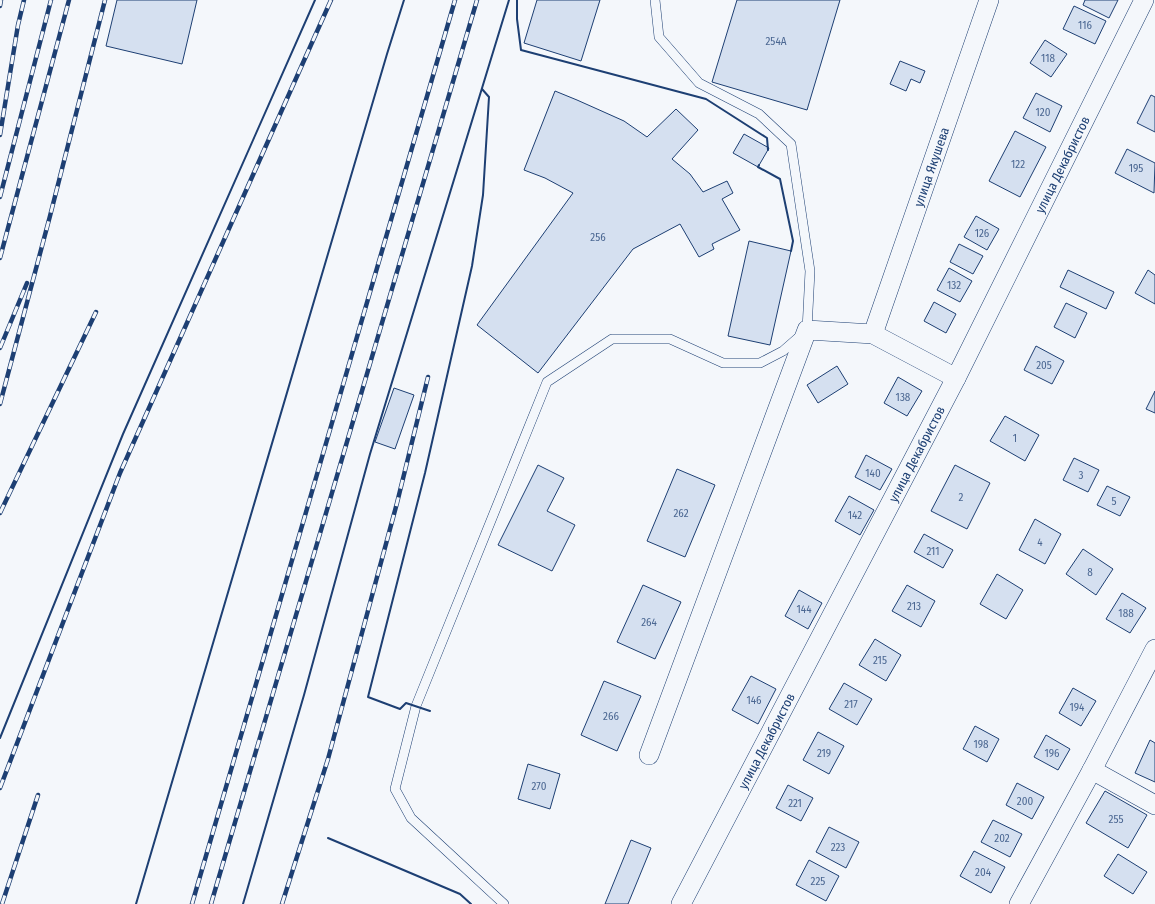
<svg xmlns="http://www.w3.org/2000/svg" width="1155" height="904" font-family="'Fira Sans Condensed',sans-serif">
  <style>
    .building { fill: #d5e0f0; stroke: #1d3f73 }
    .lines { fill: none; stroke-linecap: round; stroke-linejoin: round }
    .service-casing { stroke: #1d3f73; stroke-width: 10 }
    .minor-casing { stroke: #1d3f73; stroke-width: 20 }
    .service { stroke: #f4f7fb; stroke-width: 9 }
    .minor { stroke: #f4f7fb; stroke-width: 19 }
    .rail-casing { stroke: #1d3f73; stroke-width: 4.5 }
    .rail { stroke: #f4f7fb; stroke-width: 3; stroke-dasharray: 9; stroke-linecap: butt }
    .wall { stroke: #1d3f73; stroke-width: 2 }
    .labels { text-anchor: middle; stroke-width: 3; stroke-linejoin: round; paint-order: stroke }
    .number-label { font-size: 11px; fill: #4b6792 }
    .street-label { font-size: 13px; fill: #1d3f73; stroke: #f4f7fb }
  </style>
  <rect width="100%" height="100%" fill="#f4f7fb"/>
  <path class="building" d="M117 0H197L182 64 106 46Z
    M537 0H600L581 61 524 43Z
    M737 0H840L807 110 712 82Z
    M1085 0H1118L1109 18 1083 5Z
    M1074 6 1106 21 1095 44 1063 29Z
    M1045 40 1067 54 1051 77 1030 63Z
    M900 61 925 71 920 83 911 79 906 91 890 84Z
    M555 91 577 100 624 121 647 137 676 109 698 130 672 159 690 174 703 192 727 181 733 193 722 199 740 230 712 244 714 249 699 257 680 224 633 249 538 373 477 325 573 193 545 178 524 170Z
    M1036 93 1062 106 1050 132 1023 118Z
    M1151 95 1155 97V132L1137 123Z
    M1015 131 1046 147 1020 197 989 181Z
    M744 134 769 148 758 167 733 153Z
    M1127 149 1155 163 1154 193 1115 173Z
    M976 216 999 229 987 250 964 237Z
    M749 241 791 251 770 345 728 336Z
    M959 244 983 256 973 274 950 262Z
    M949 268 972 281 960 302 937 290Z
    M1068 270 1114 292 1106 309 1060 287Z
    M1148 270 1155 275V304L1135 293Z
    M934 302 956 314 946 333 924 321Z
    M1066 303 1087 313 1075 338 1054 327Z
    M1036 346 1064 361 1052 384 1024 370Z
    M837 366 848 384 818 403 807 385Z
    M898 377 922 391 907 416 884 403Z
    M394 388 414 395 395 449 375 442Z
    M1155 391V413L1146 409Z
    M1005 416 1039 435 1025 461 990 441Z
    M866 455 892 469 880 490 855 477Z
    M1074 458 1099 470 1088 492 1063 480Z
    M538 465 564 478 547 511 575 525 552 571 498 545Z
    M955 465 990 483 967 529 931 511Z
    M677 469 715 485 685 557 647 541Z
    M1107 486 1130 497 1120 516 1097 505Z
    M849 496 874 510 860 535 835 521Z
    M1035 519 1061 534 1045 564 1019 550Z
    M924 534 953 550 943 568 914 552Z
    M1083 549 1113 569 1096 595 1066 574Z
    M997 574 1023 590 1006 619 980 604Z
    M643 585 681 602 655 659 617 642Z
    M907 585 935 601 921 627 892 611Z
    M799 590 822 603 808 629 785 616Z
    M1122 593 1146 608 1130 633 1106 619Z
    M875 639 901 655 886 681 859 665Z
    M751 676 776 689 758 724 732 710Z
    M604 681 641 696 617 751 581 735Z
    M844 683 872 699 857 725 829 709Z
    M1073 688 1096 701 1081 726 1059 713Z
    M975 726 999 739 987 762 963 749Z
    M818 732 844 746 829 774 803 760Z
    M1046 735 1070 749 1058 770 1034 757Z
    M1150 740 1155 743V782L1135 773Z
    M528 764 560 774 550 809 518 799Z
    M1017 783 1044 797 1032 819 1006 805Z
    M788 785 813 798 801 821 776 808Z
    M1105 791 1147 815 1128 848 1086 823Z
    M993 820 1022 834 1010 857 981 842Z
    M829 827 859 842 846 868 816 852Z
    M631 840 651 848 628 904H605Z
    M974 851 1005 867 991 893 960 876Z
    M1118 854 1147 872 1133 894 1104 876Z
    M809 860 839 876 826 901 796 885Z"/>
  <g class="lines">
    <defs>
      <path id="service" d="M504 904 411 818 395 789 416 706 547 382 612 339H670L723 363H760L783 351 807 330 810 271 791 144 759 114 699 83 659 37 655 0"/>
      <g id="minor">
        <path id="s1" d="M873 334 989 0"/>
        <path d="M649 755 807 330 873 334 956 378"/>
        <path d="M1092 770 1155 649"/>
        <path id="s2" d="M681 904 956 378 1144 0"/>
        <path d="M1019 904 1092 770 1155 805"/>
      </g>
    </defs>
    <use href="#service" class="service-casing"/>
    <use href="#minor" class="minor-casing"/>
    <use href="#service" class="service"/>
    <use href="#minor" class="minor"/>
    <defs>
      <path id="rail" d="M0 6 1 0
        M0 135 18 25 24 0
        M0 197 51 0
        M0 258 69 0
        M0 348 27 283
        M0 404 50 216 105 0
        M0 513 96 312
        M0 788 120 473 331 0
        M2 904 38 795
        M192 904 455 0
        M211 904 477 0
        M282 904 328 759 397 503 428 377"/>
    </defs>
    <use href="#rail" class="rail-casing"/>
    <use href="#rail" class="rail"/>
    <path class="wall" d="M517 0V19L521 50 706 99 767 138 768 150
      M759 165 758 167 780 179 793 241 791 251
      M430 711 406 703 400 709 368 697 425 473 472 266 483 195 489 97 482 89
      M0 738 123 434 315 0
      M328 838 460 894 471 904
      M136 904 387 54 404 0
      M243 904 304 695 370 454 509 0"/>
  </g>
  <g class="labels">
    <g class="number-label">
      <text x="1085" y="29">116</text>
      <text x="776" y="45">254А</text>
      <text x="1048" y="62">118</text>
      <text x="1043" y="116">120</text>
      <text x="1018" y="168">122</text>
      <text x="1136" y="172">195</text>
      <text x="982" y="237">126</text>
      <text x="598" y="241">256</text>
      <text x="954" y="289">132</text>
      <text x="1044" y="369">205</text>
      <text x="903" y="401">138</text>
      <text x="1015" y="442">1</text>
      <text x="873" y="477">140</text>
      <text x="1081" y="479">3</text>
      <text x="961" y="501">2</text>
      <text x="1114" y="505">5</text>
      <text x="681" y="517">262</text>
      <text x="855" y="519">142</text>
      <text x="1040" y="546">4</text>
      <text x="933" y="555">211</text>
      <text x="1090" y="576">8</text>
      <text x="914" y="610">213</text>
      <text x="804" y="613">144</text>
      <text x="1126" y="617">188</text>
      <text x="649" y="626">264</text>
      <text x="880" y="664">215</text>
      <text x="754" y="704">146</text>
      <text x="851" y="708">217</text>
      <text x="1077" y="711">194</text>
      <text x="611" y="720">266</text>
      <text x="981" y="748">198</text>
      <text x="824" y="757">219</text>
      <text x="1052" y="757">196</text>
      <text x="539" y="790">270</text>
      <text x="1025" y="805">200</text>
      <text x="795" y="807">221</text>
      <text x="1116" y="823">255</text>
      <text x="1002" y="842">202</text>
      <text x="838" y="851">223</text>
      <text x="983" y="876">204</text>
      <text x="818" y="885">225</text>
    </g>
    <g class="street-label">
      <text dy="5" stroke="none"><textPath href="#s2" startOffset="832">улица Декабристов</textPath></text>
      <text dy="5" stroke="none"><textPath href="#s1" startOffset="177">улица Якушева</textPath></text>
      <text dy="5" stroke="none"><textPath href="#s2" startOffset="508">улица Декабристов</textPath></text>
      <text dy="5" stroke="none"><textPath href="#s2" startOffset="184">улица Декабристов</textPath></text>
    </g>
  </g>
</svg>
